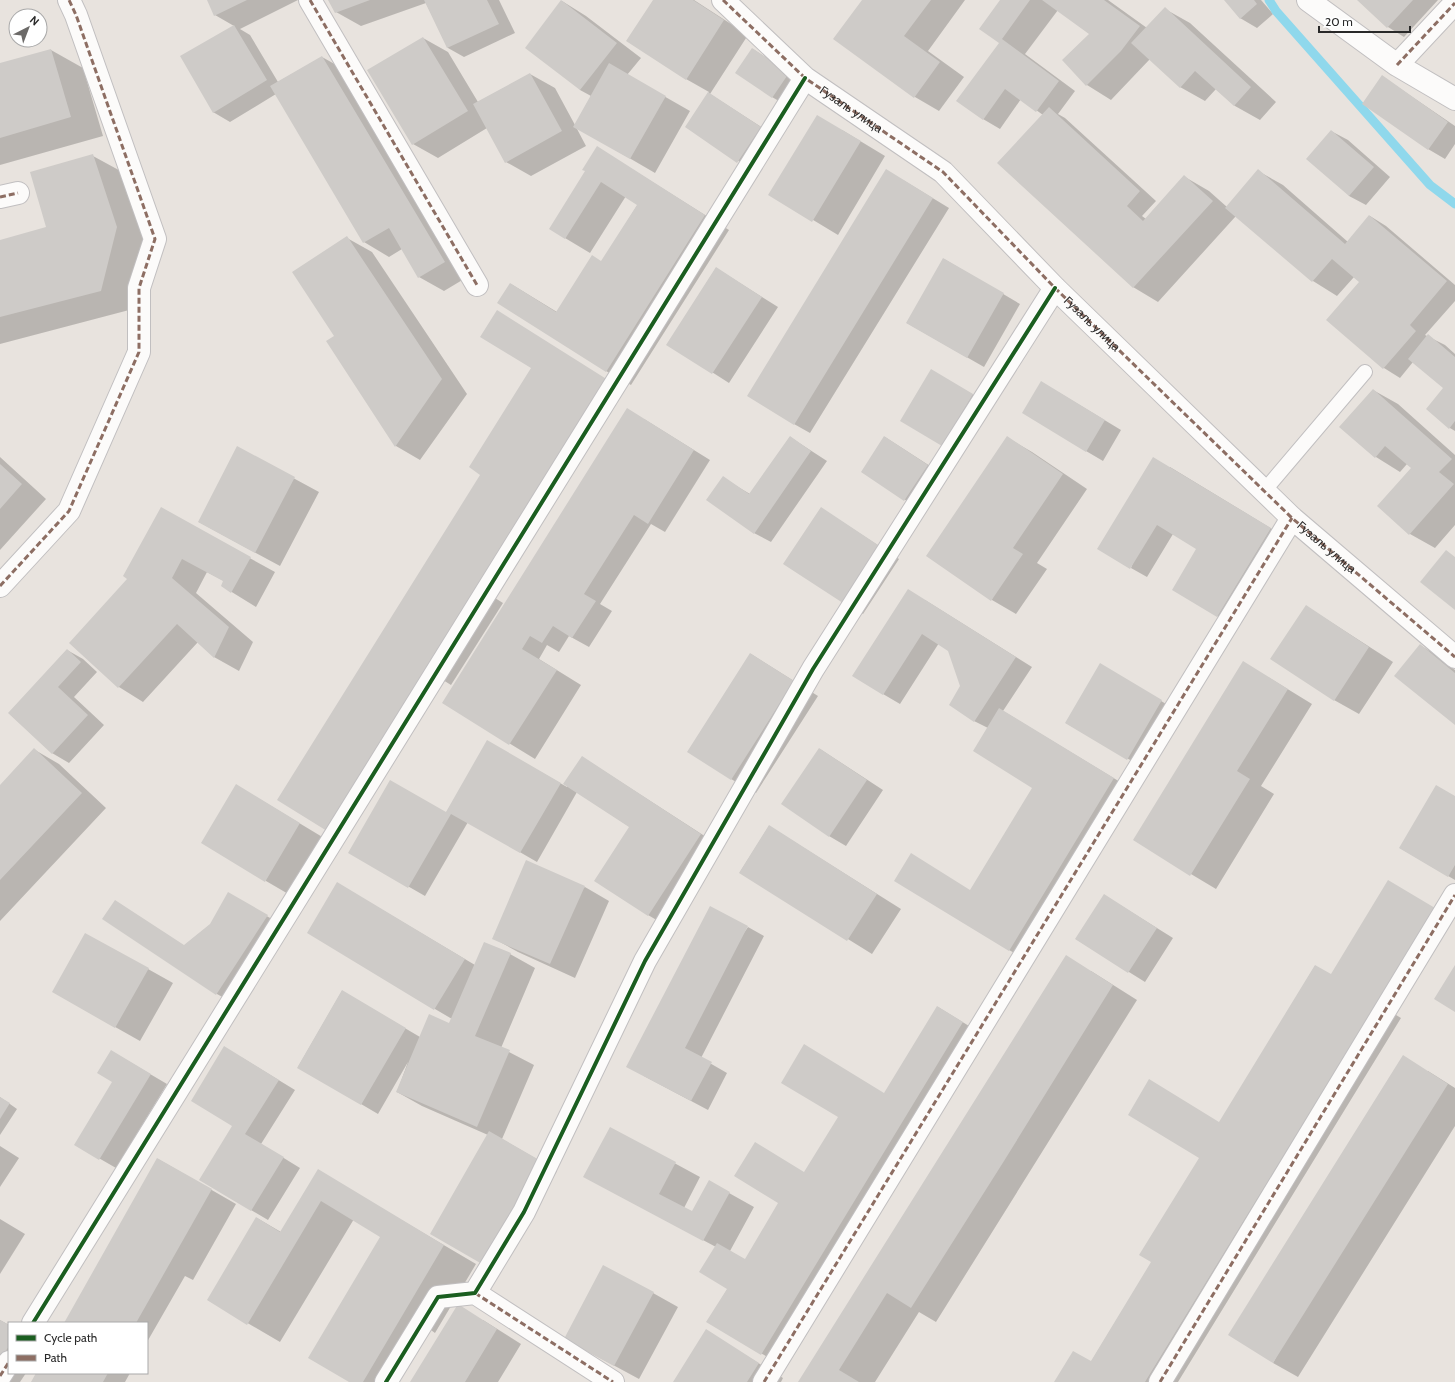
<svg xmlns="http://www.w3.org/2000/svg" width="1455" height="1382" font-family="Cabin,sans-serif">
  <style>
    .shadow { fill: #0003 }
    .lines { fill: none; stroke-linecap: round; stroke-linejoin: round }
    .stream { stroke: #8fd8ec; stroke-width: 9 }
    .building { fill: #cecbc8 }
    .service-casing { stroke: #c1bfc0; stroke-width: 16 }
    .minor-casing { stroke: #c1bfc0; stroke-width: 24 }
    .service { stroke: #fcfbfa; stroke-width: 14 }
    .minor { stroke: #fcfbfa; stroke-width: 22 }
    .quiet { stroke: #8d6e63; stroke-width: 3; stroke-dasharray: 6 3; stroke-linecap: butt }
    .cycleway-casing { stroke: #fff; stroke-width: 6 }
    .cycleway { stroke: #1b5e20; stroke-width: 4 }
    .labels { text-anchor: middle; stroke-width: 3; stroke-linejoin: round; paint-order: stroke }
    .street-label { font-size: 12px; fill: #292929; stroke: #fff }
  </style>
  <rect width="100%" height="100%" fill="#e8e3de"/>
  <path class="shadow" d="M208 0H298L240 29 250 35 278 82 322 57 347 71 469 276 444 291 419 277 402 249 389 257 364 242 276 94 230 122 213 112 234 26 215 15Z
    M329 0H499L515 33 464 57 448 48 426 3 361 26 336 12Z
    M654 0H694L748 35 710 94 777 137 754 171 686 127 709 92 686 79Z
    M863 0H965L928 51 964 77 939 111 915 97Z
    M1002 0H1108L1147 28 1165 9 1190 23 1276 102 1260 120 1235 106 1216 89 1205 101 1180 87 1150 59 1111 100 1087 85 1063 60 1090 34 1058 10 1025 54 1075 91 1058 114 1065 118 1156 201 1142 216 1146 219 1185 177 1209 191 1227 207 1258 171 1283 185 1348 242 1370 216 1386 226 1455 285V301L1425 335 1445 345 1455 354V431L1450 428 1445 388 1413 362 1400 378 1384 368 1360 282 1354 277 1337 296 1313 281 1236 216 1158 302 1133 287 1043 115 1021 99 1000 129 983 119 1000 43Z
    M1225 0H1261L1273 14 1257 28 1240 18Z
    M1358 0H1438L1404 37 1388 27Z
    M562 1 586 16 641 58 627 75 690 111 655 173 576 127 586 146 531 176 506 162 487 128 438 158 413 144 423 38 448 52 478 102 530 74 555 88 575 125 591 96 580 90Z
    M753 49 805 83 789 107 772 97Z
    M51 50 83 68 103 136 0 165V64Z
    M1383 77 1455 126V144L1445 159 1428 149Z
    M842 130 885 156 838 235 770 194Z
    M1331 131 1348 140 1390 177 1366 205 1349 196Z
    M598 148 729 230 631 385 606 371 511 284 557 312 602 262 638 204 626 196 590 253 565 238 586 171Z
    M93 156 126 174 149 246 133 309 0 344V241L47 228Z
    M903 180 949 208 810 433 794 424Z
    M347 238 372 252 467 394 420 460 396 446 335 337Z
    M944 259 1020 304 984 367 907 323Z
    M716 268 778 307 729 383 668 344Z
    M932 371 989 404 959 454 902 420Z
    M624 390 495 598 503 603 451 685 443 680Z
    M1373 390 1398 404 1455 455V525L1435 548 1410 534 1412 468 1407 464 1400 472 1376 457 1341 427Z
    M1058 392 1121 430 1103 461 1086 451Z
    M644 419 710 460 665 532 651 524 600 604 612 611 589 647 569 636 559 652 547 645 539 659 581 685 535 759 443 703Z
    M790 437 827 461 771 542 754 533 723 478 750 494Z
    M885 437 944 475 921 510 862 472Z
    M1008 438 1032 452 1087 489 1037 563 1047 569 1016 614 992 600Z
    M238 448 319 492 280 566 199 522Z
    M0 457 46 499 0 550Z
    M1170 467 1287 538 1234 626 1217 616 1198 549 1173 534 1147 577 1131 568Z
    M821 508 899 559 863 614 847 604Z
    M161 509 275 572 256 607 222 586 224 581 207 572 196 593 253 642 239 671 214 657 198 642 143 702 119 687 70 643 129 579Z
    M925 600 1032 667 1003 711 1130 788 1025 959 1009 950 971 890 1033 788 988 728 974 721 949 650 939 643 900 704 883 694Z
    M1306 606 1393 662 1359 714 1334 700Z
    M1420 645 1436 655 1455 670V724Z
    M67 650 83 659 97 672 74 697 104 725 69 763 52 753 9 713Z
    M751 654 818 696 756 793 731 779Z
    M1100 665 1178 711 1144 768 1066 723Z
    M1268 677 1312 704 1261 786 1274 794 1216 889 1134 840Z
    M488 742 567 787 582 757 717 844 665 925 648 915 630 827 577 792 537 862 468 822 425 896 350 853 446 813Z
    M820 749 883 790 846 846 829 836Z
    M35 750 59 764 106 808 0 921V787Z
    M1455 797V880L1400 848Z
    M261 800 324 838 290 895 266 881Z
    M769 826 901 909 872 954 740 872Z
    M585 887 609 901 575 978 518 952 493 938Z
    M228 894 284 926 233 1003 217 994 185 945 211 924Z
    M362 898 475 965 510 954 535 968 501 1048 534 1065 502 1139 557 1171 499 1272 488 1135 422 1106 397 1092 408 1062 378 1114 298 1067 342 991 420 1037 450 1024 452 1019 435 1009Z
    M1120 905 1173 938 1145 982 1076 939Z
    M748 927 764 936 701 1058 727 1073 708 1110 644 1076Z
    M1315 966 1401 1018 1178 1382H1055L1091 1362 1152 1262 1200 1157Z
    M148 969 173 983 140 1041 78 1006Z
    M1091 971 1137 1000 936 1322 919 1312 875 1382H799Z
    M938 1007 987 1037 879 1215 871 1211 815 1302 823 1307 786 1368 708 1322 728 1288 716 1247 609 1190 610 1128 700 1177 684 1208 693 1212 729 1193 754 1207 730 1251 745 1260 805 1173 839 1117 885 1094Z
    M241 1057 295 1090 261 1144 300 1168 268 1220 251 1210 234 1126Z
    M128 1061 167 1084 116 1168 76 1145Z
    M1428 1071 1455 1088V1126L1298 1377 1273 1363Z
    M0 1097 17 1109 0 1135Z
    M0 1146 19 1158 0 1187Z
    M158 1159 236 1204 193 1280 185 1276 147 1342V1323H66Z
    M318 1171 476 1264 435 1333 428 1328 396 1382H351L382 1236 354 1219 280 1342 208 1300 257 1218 281 1232Z
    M0 1219 25 1234 0 1274Z
    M653 1293 678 1307 639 1379 589 1352Z
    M0 1320 9 1325V1373H26L20 1382H0Z
    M483 1320 521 1344 498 1382H411Z
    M706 1331 783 1378 781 1382H674Z
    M37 1373H130L125 1382H32Z"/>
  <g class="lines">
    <path class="stream" d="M1269 0 1276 11 1430 185 1455 204"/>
  </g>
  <path class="building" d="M207 0H247L214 16Z
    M328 0H370L335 13Z
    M424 0H487L499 24 447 48Z
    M561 0 617 43 580 90 525 48Z
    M653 0H693L724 20 686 80 626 41Z
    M862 0H931L904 36 940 62 914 98 833 39Z
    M1000 0H1030L1002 39 1059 81 1036 112 1005 89 983 120 956 101 999 43 979 29Z
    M1042 0H1104L1140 26 1121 51 1086 86 1062 60 1089 34Z
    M1224 0H1254L1257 4 1240 19Z
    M1357 0H1413L1387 28Z
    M1165 7 1251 87 1234 106 1195 71 1180 88 1131 43Z
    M234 25 267 80 213 113 180 56Z
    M423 37 468 111 412 145 367 70Z
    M752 48 789 73 772 98 735 73Z
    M51 49 71 117 0 138V63Z
    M322 56 445 262 418 278 389 228 363 243 270 86Z
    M609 63 666 96 630 159 573 127Z
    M530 73 562 131 505 163 473 104Z
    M1382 75 1448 122 1428 150 1362 104Z
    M708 92 761 127 737 163 685 127Z
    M1049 107 1140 191 1127 206 1143 221 1184 175 1213 201 1133 288 997 163Z
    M817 115 861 141 812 222 768 195Z
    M1331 130 1374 167 1349 196 1306 159Z
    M597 146 705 215 606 372 497 303 510 283 556 312 592 255 601 261 637 205 601 182 565 239 549 229 585 171 582 170Z
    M93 154 117 227 101 291 0 317V240L46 227 30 172Z
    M886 169 933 198 794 425 747 396Z
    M1258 169 1345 244 1369 215 1447 281 1410 325 1416 331 1383 369 1326 320 1359 282 1332 259 1312 282 1225 208Z
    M347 236 442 379 395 447 326 341 334 336 292 272Z
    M943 258 1004 293 967 358 906 323Z
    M716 267 762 297 712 374 666 345Z
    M497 310 608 380 327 831 277 800 480 475 469 467 531 368 480 337Z
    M1428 334 1455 357V421L1449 429 1426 409 1443 388 1408 359Z
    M931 369 973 394 942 446 900 421Z
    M1041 381 1105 420 1086 452 1022 413Z
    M1373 389 1452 459 1439 472 1454 484 1409 535 1377 506 1411 468 1385 446 1375 458 1339 427Z
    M627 408 694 450 648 524 634 515 584 594 596 601 572 638 553 626 542 643 530 636 522 649 557 670 509 745 442 703Z
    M790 436 811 451 754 534 706 500 723 476 749 494Z
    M884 436 928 465 904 501 861 472Z
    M1007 436 1063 474 1013 548 1023 554 991 601 926 556Z
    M237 446 295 477 255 553 198 522Z
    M1153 457 1271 528 1217 617 1172 590 1196 549 1157 525 1130 569 1097 549Z
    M0 464 22 484 0 509Z
    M161 507 251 557 231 593 221 586 223 581 182 559 172 578 229 627 214 658 177 624 118 688 69 643 127 579 123 576Z
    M821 507 884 549 846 605 783 564Z
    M1446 550 1455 557V610L1420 582Z
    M908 589 1016 657 974 722 949 705 960 686 948 651 922 634 883 695 852 676Z
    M1306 605 1369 647 1334 701 1270 659Z
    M1420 644 1455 673V725L1394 676Z
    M67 649 81 662 58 687 88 715 52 754 8 713Z
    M750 653 794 681 731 780 687 752Z
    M1243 661 1288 689 1237 771 1250 779 1190 876 1133 840Z
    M1100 663 1162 700 1127 760 1065 723Z
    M999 708 1114 778 1009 951 894 881 911 853 970 890 1032 788 973 751Z
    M487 740 561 783 520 853 451 814 408 888 348 853 390 780 446 812Z
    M34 748 82 793 0 880V785Z
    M819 748 867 780 829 837 781 804Z
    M582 756 701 834 648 916 594 881 629 827 563 784Z
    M236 784 300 823 265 882 201 843Z
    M1436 785 1455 796V865L1448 877 1399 848Z
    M769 825 877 894 847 941 739 873Z
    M526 860 585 886 550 964 492 939Z
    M1388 880 1435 908 1145 1382H1054L1073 1351 1091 1361 1151 1262 1139 1255 1199 1158 1128 1115 1149 1079 1219 1122 1315 965 1331 974Z
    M337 882 465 959 434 1010 307 933Z
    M228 892 268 915 216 995 102 919 115 900 184 945 210 924Z
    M1104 894 1157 928 1128 973 1075 939Z
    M710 906 748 926 685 1048 712 1062 691 1101 626 1067Z
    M85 933 149 968 115 1028 52 992Z
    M484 942 511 953 475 1036 510 1050 477 1127 396 1092 429 1014 449 1023Z
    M1066 955 1113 985 1004 1161 911 1308 887 1293 839 1370 859 1382H798Z
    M1455 965V1012L1434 999Z
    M342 990 406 1028 361 1105 297 1068Z
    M937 1006 963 1022 761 1355 706 1322 727 1289 699 1272 717 1243 745 1259 778 1203 734 1176 755 1142 804 1172 838 1117 781 1083 804 1044 884 1093Z
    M224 1046 279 1080 245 1134 284 1157 251 1211 199 1180 232 1126 191 1101Z
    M111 1050 151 1074 99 1160 74 1145 112 1082 97 1073Z
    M1403 1055 1448 1084 1273 1363 1228 1335Z
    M0 1097 10 1103 0 1119Z
    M610 1127 676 1162 659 1194 692 1211 709 1180 730 1192 703 1241 583 1177Z
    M489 1131 541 1161 482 1264 430 1234Z
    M157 1158 212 1189 136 1323H64Z
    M318 1169 444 1245 363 1382H349L308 1358 380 1237 321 1201 247 1325 207 1300 256 1217 280 1232Z
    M603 1265 654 1292 614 1366 564 1339Z
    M458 1304 497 1329 465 1382H410Z
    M0 1320 9 1325V1346L0 1360Z
    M706 1329 759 1363 747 1382H673Z
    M36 1373H108L103 1382H31Z"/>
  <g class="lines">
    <defs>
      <path id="service" d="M1264 491 1365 372"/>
      <path id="minor" d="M310 0 477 285
        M723 0 805 78 943 172 1055 288 1292 518 1455 657
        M1308 0 1397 65 1455 99
        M1397 65 1455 3
        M0 197 18 193
        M0 586 69 511 139 352V288L155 239 76 15 69 0
        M475 1293 613 1382
        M33 1323 805 78
        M0 1376 9 1362
        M386 1382 438 1297 475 1293 524 1212 645 961 813 669 1055 288
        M764 1382 1292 518
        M1160 1382 1455 895"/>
    </defs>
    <use href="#service" class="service-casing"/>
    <use href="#minor" class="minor-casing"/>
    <use href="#service" class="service"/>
    <use href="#minor" class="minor"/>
    <g class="quiet">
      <path d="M310 0 477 285"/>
      <path id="s1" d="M723 0 805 78 943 172 1055 288 1292 518 1455 657"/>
      <path d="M1397 65 1455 3"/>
      <path d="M0 197 18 193"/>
      <path d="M0 586 69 511 139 352V288L155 239 76 15 69 0"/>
      <path d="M475 1293 613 1382"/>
      <path d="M0 1376 9 1362"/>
      <path d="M764 1382 1292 518"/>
      <path d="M1160 1382 1455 895"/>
    </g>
    <defs>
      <path id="cycleway" d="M33 1323 805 78
        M386 1382 438 1297 475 1293 524 1212 645 961 813 669 1055 288"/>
    </defs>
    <use href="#cycleway" class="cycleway-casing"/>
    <use href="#cycleway" class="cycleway"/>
  </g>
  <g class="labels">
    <g class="street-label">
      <text dy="4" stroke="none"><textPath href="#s1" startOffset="169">Гузаль улица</textPath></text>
      <text dy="4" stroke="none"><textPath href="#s1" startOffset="493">Гузаль улица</textPath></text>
      <text dy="4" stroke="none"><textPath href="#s1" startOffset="817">Гузаль улица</textPath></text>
    </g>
  </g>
  <rect x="8" y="1322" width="140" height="52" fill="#ffffff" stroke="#a9a9a9"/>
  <rect x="16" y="1335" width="20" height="6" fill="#1b5e20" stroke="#a9a9a9"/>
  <text x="44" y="1342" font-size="12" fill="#292929">Cycle path</text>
  <rect x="16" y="1355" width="20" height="6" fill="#8d6e63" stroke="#a9a9a9"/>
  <text x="44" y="1362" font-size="12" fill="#292929">Path</text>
  <g transform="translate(28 28) rotate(42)"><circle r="19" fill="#ffffff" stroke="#a9a9a9"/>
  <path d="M0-3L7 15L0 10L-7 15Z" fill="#6c6a68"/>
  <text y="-6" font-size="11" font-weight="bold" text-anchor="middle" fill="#292929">N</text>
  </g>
  <path d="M1319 26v6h91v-6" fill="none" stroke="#292929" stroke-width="2"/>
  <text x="1325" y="26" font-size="12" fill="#292929" stroke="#ffffff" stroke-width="3" paint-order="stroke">20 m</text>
</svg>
